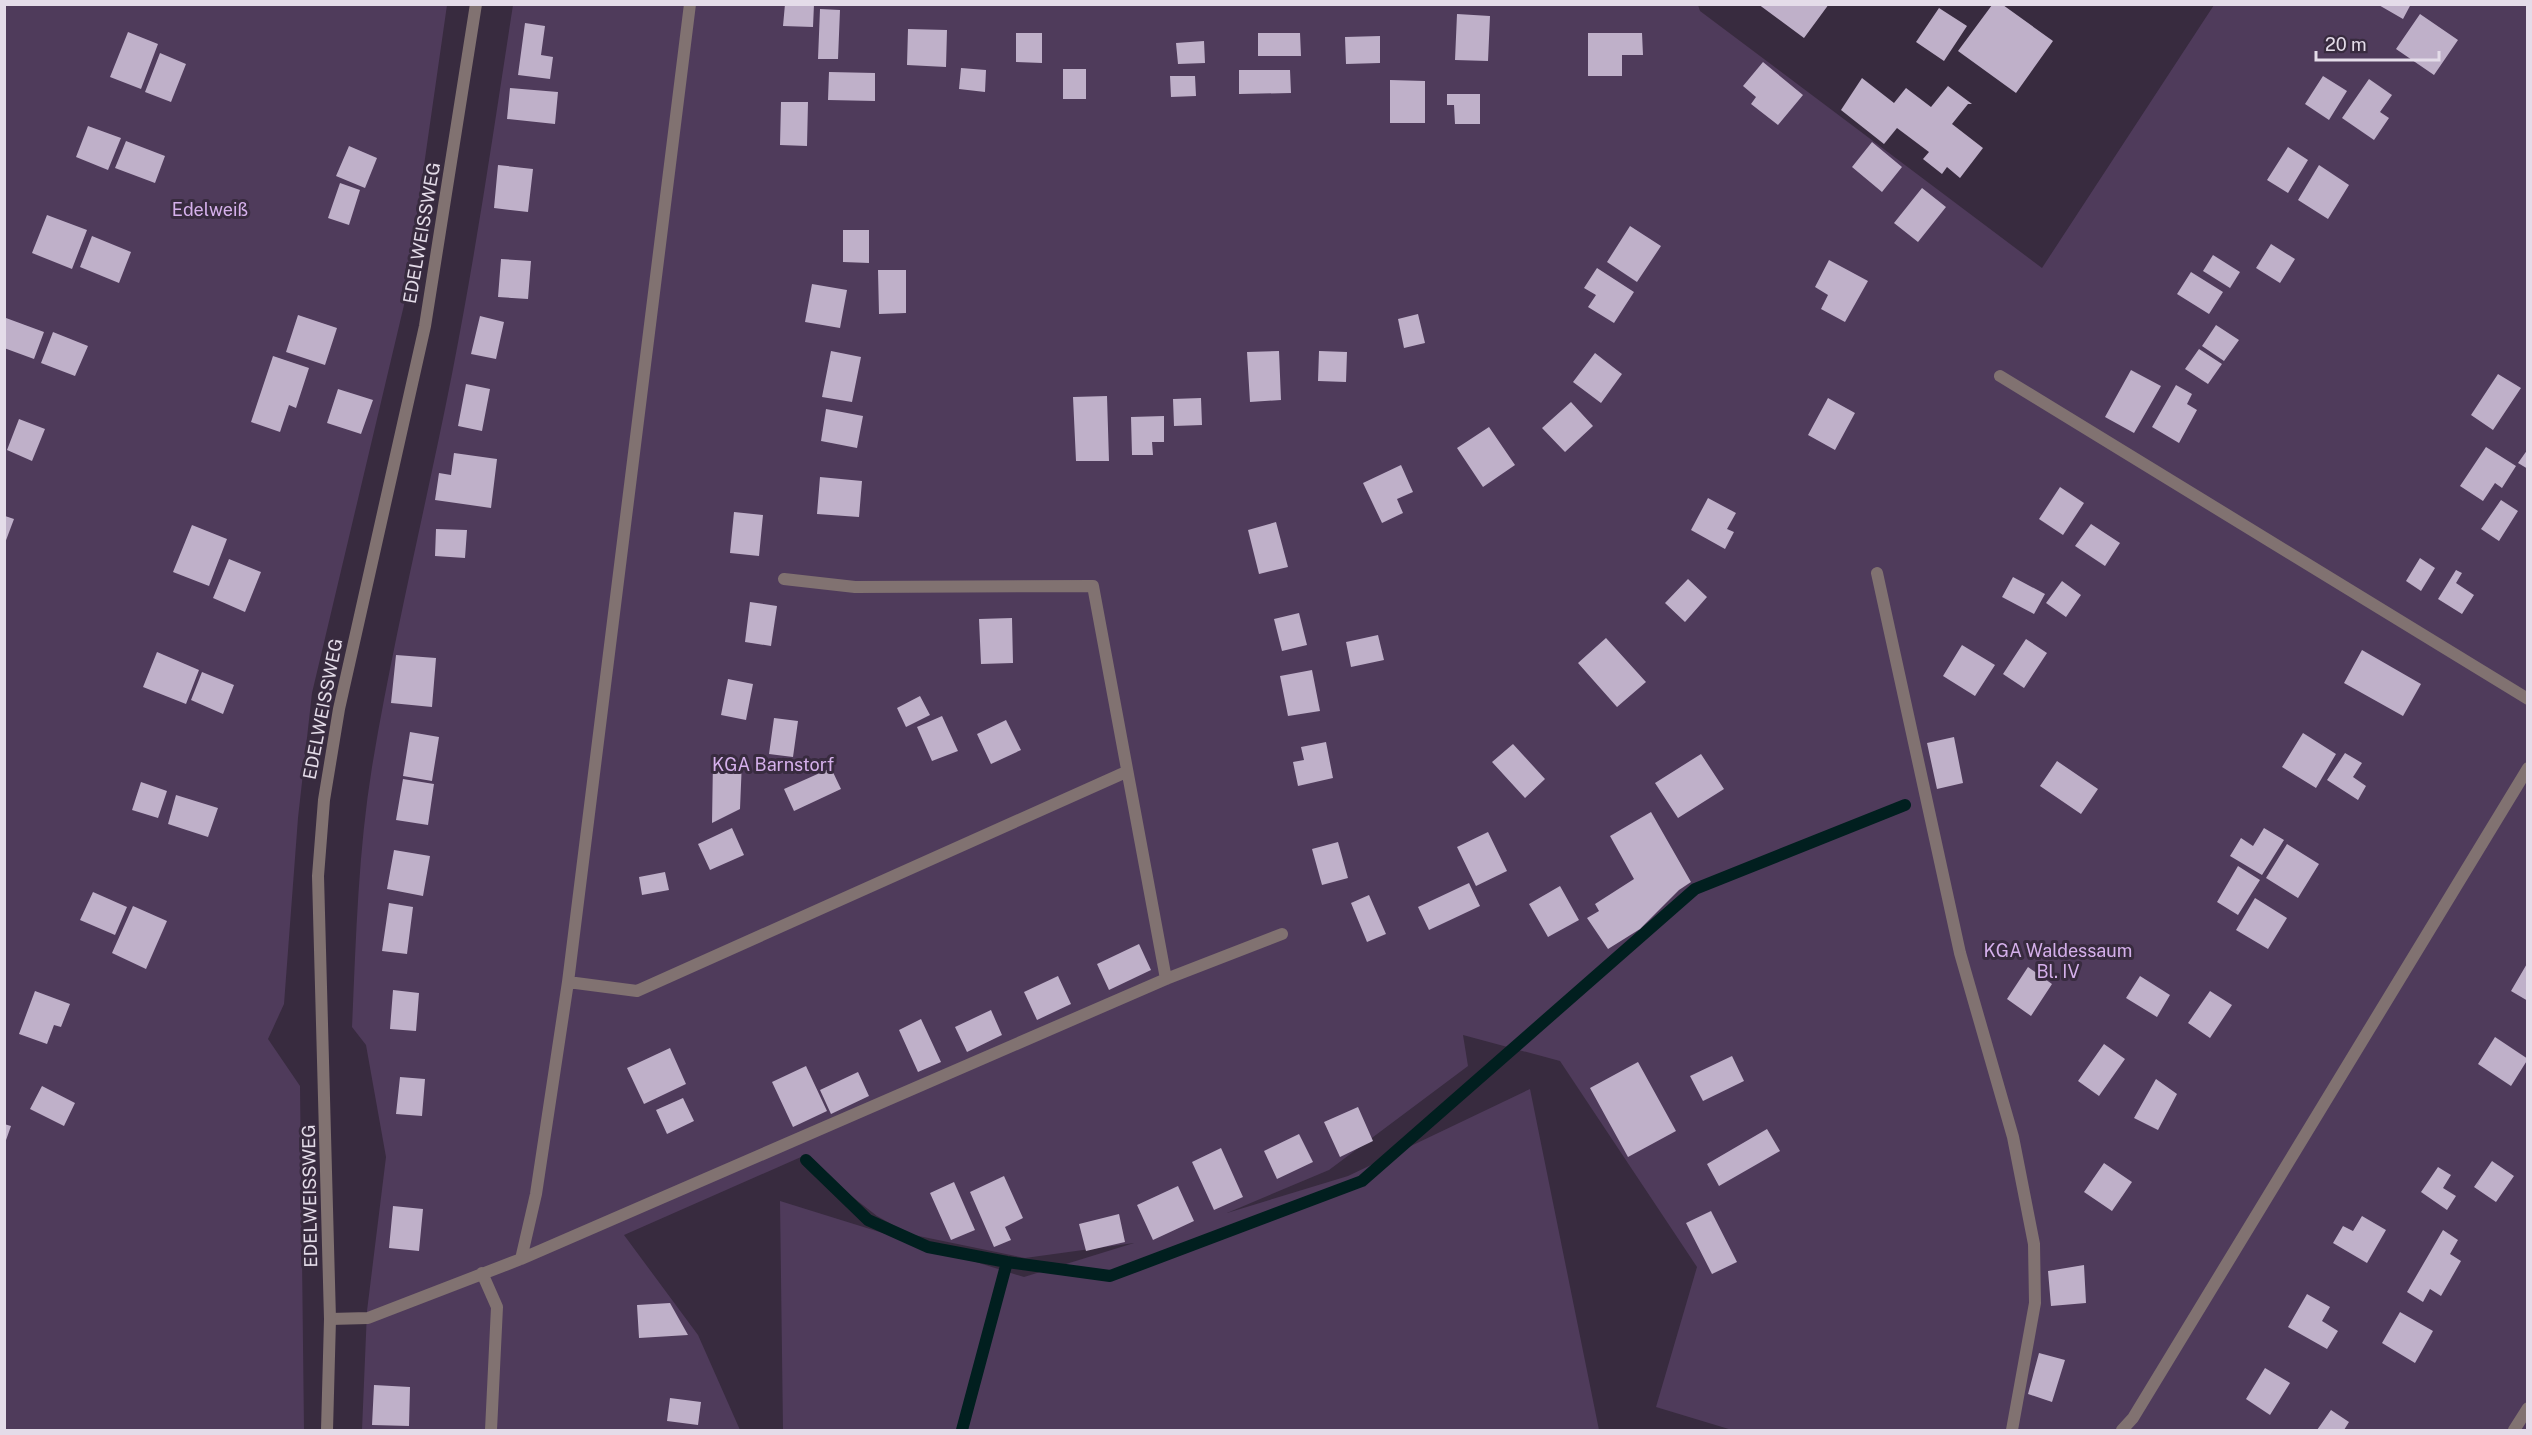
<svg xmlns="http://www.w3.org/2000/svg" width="2532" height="1435" font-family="'Public Sans',sans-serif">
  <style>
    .green { fill: #4f3b5b }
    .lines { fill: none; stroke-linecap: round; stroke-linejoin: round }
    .stream { stroke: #011f1f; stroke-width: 12 }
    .building { fill: #bfb0c9 }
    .lane { stroke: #817271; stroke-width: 12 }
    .street { stroke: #817271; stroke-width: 12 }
    .labels { text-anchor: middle; stroke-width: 6; stroke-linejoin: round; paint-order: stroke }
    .park-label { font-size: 18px; fill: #d5b0eb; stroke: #382b3f }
    .street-label { font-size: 18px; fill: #e4dce9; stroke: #382b3f }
  </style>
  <rect width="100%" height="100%" fill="#382b3f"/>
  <path class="green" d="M5 5H447L404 305 312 693 298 818 284 1004 268 1039 300 1086 304 1430H5Z
    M513 5H1698L1700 11 2042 268 2214 5H2527V1430H1732L1656 1407 1697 1267 1560 1061 1463 1035 1468 1066 1329 1170 1227 1213 1348 1176 1530 1089 1599 1430H783L780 1201 1024 1277 1134 1243 1025 1258 909 1234 877 1216 801 1157 624 1235 698 1335 740 1430H362L367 1311 386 1157 366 1045 352 1027C356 940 358 853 372 767 394 635 426 506 452 374 476 252 494 128 513 5Z"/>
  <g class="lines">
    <path class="stream" d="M806 1160 868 1220 928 1247 1007 1262 1110 1276 1362 1181 1695 889 1905 805
      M962 1430 1007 1262"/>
  </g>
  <path class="building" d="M785 4H814L813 27 783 26Z
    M1758 4H1829L1804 38Z
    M2377 4H2411L2403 19Z
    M1992 5H2003L2053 41 2016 93 1958 51Z
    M1939 8 1967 26 1944 61 1916 42Z
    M820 9 840 10 838 59H818Z
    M1457 14 1490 16 1488 61 1455 60Z
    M2420 14 2458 40 2434 75 2396 49Z
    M525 23 545 26 541 55 553 57 550 79 518 75Z
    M908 29 947 30 946 67 907 65Z
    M128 32 158 44 141 89 110 77Z
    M1016 33H1042V63L1016 62Z
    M1258 33H1300L1301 56H1258Z
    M1588 33H1642L1643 55H1622V76H1588Z
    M1380 36V63L1346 64 1345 37Z
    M1204 41 1205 63 1178 64 1176 43Z
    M160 53 186 64 171 102 145 92Z
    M1763 62 1803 95 1778 125 1751 104 1756 97 1743 86Z
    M961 68 986 70 985 92 959 89Z
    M1063 69H1086V99H1063Z
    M1239 70H1290L1291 93 1239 94Z
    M829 72 875 73V101L828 100Z
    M1170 76H1195L1196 96 1171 97Z
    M2323 76 2347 91 2329 120 2305 104Z
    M1862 78 1894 103 1906 88 1931 107 1948 86 1972 104H1968L1952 124 1983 148 1960 178 1947 167 1942 174 1923 159 1929 152 1897 128 1884 144 1841 110Z
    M2369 79 2392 95 2380 112 2389 118 2374 140 2342 118Z
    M1390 80 1425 81V123H1390Z
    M510 88 558 92 555 124 507 119Z
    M1447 94H1480V124H1455L1454 105H1447Z
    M781 102H808L807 146 780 145Z
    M88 126 121 138 108 170 76 157Z
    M126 141 165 156 155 183 115 168Z
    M1872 142 1902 167 1882 192 1852 167Z
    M349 146 377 158 365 188 336 176Z
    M2288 147 2308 160 2288 193 2267 180Z
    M498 165 533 169 528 212 494 208Z
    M2319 165 2349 185 2328 219 2298 200Z
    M340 183 360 190 349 225 328 218Z
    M1922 188 1946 207 1918 242 1894 223Z
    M47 215 87 230 72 269 32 253Z
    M1630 226 1661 246 1637 282 1607 262Z
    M843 230H869V263L843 262Z
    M92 236 131 252 119 283 80 267Z
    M2271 244 2295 259 2280 283 2256 268Z
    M2213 255 2240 272 2230 288 2203 271Z
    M501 259 531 261 528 299 498 297Z
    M1829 260 1868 281 1845 322 1821 309 1828 295 1815 287Z
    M1597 268 1634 292 1614 323 1588 307 1596 295 1584 288Z
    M878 270H906V313L879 314Z
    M2191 272 2223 292 2209 314 2177 294Z
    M812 284 847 290 840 328 805 322Z
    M1418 314 1425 343 1404 348 1398 319Z
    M298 315 337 328 325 365 286 352Z
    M480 316 504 322 496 359 471 354Z
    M6 318 44 332 34 359 4 348Z
    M2216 325 2239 340 2224 361 2202 346Z
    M53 332 88 346 75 376 41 363Z
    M2199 349 2222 364 2208 384 2185 369Z
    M831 351 861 357 852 402 822 397Z
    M1279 351 1281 400 1250 402 1247 352Z
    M1319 351 1347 352 1346 382 1318 381Z
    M1595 353 1622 374 1601 403 1573 382Z
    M273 356 309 368 296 408 289 405 280 432 251 422Z
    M2131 370 2161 386 2134 433 2105 417Z
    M2498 374 2521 388 2493 430 2471 415Z
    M466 384 490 389 482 431 458 426Z
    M2176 385 2192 394 2187 404 2197 410 2179 443 2152 427Z
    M338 389 373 400 361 434 327 423Z
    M1107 396 1109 461H1076L1073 397Z
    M1201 398 1202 425 1174 426 1173 399Z
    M1828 398 1855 413 1835 450 1808 435Z
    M1571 402 1593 426 1565 452 1542 428Z
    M826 409 863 416 857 448 821 441Z
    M1164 416V442H1152L1153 455H1132L1131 417Z
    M19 419 45 429 32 461 7 450Z
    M1489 427 1515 465 1483 487 1457 448Z
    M2486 447 2516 466 2502 488 2495 483 2483 501 2460 486Z
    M2528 449V469L2518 463Z
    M454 453 497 459 491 508 435 500 439 473 451 475Z
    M1401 465 1413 492 1397 499 1403 513 1382 523 1363 483Z
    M820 477 862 481 859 517 817 514Z
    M2060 487 2084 503 2063 535 2039 519Z
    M1708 498 1736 513 1727 529 1734 532 1725 549 1691 530Z
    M2501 500 2518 511 2499 541 2481 529Z
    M734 512 763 515 759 556 730 553Z
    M5 516 14 519 5 543Z
    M1276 522 1288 567 1259 574 1248 530Z
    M2091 524 2120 543 2105 566 2075 546Z
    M192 525 227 539 209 586 173 572Z
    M436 529 467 530 465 558 435 556Z
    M2420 558 2435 568 2421 591 2406 581Z
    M229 559 261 572 245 612 213 598Z
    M2456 570 2462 573 2456 583 2474 595 2462 614 2438 599Z
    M2013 577 2045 594 2034 614 2002 597Z
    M1688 579 1707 597 1685 622 1665 603Z
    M2062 581 2081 595 2066 617 2046 603Z
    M750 602 777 606 771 646 745 642Z
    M1299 613 1307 645 1282 651 1274 619Z
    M1012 618 1013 663 981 664 979 619Z
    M1378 635 1384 660 1351 667 1346 642Z
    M1606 638 1646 682 1617 707 1578 663Z
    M2026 639 2047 653 2024 688 2003 674Z
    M1962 645 1995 665 1975 696 1943 676Z
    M2362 650 2421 684 2403 716 2344 683Z
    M157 652 199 670 186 704 143 687Z
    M396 655 436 658 432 707 391 703Z
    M1312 670 1320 711 1288 716 1280 676Z
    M202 672 234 685 223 714 191 700Z
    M728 679 753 684 746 720 721 715Z
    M920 696 930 715 906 727 897 708Z
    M942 716 958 751 932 761 917 727Z
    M774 718 798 721 793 757 769 754Z
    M1006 720 1021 750 991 764 977 734Z
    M410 732 439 737 432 781 403 776Z
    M2303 733 2336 754 2316 788 2282 767Z
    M1954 737 1963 783 1937 789 1927 743Z
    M1326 742 1333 778 1298 786 1293 762 1304 760 1301 747Z
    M1513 744 1545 779 1525 798 1492 762Z
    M2345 753 2362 763 2353 777 2366 786 2358 800 2327 780Z
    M1701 754 1724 789 1678 818 1655 783Z
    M713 760 742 761 740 809 712 823Z
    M2057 761 2098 789 2081 814 2040 786Z
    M831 768 841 789 794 811 784 789Z
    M403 779 434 784 428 825 396 820Z
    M141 782 167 791 158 818 132 810Z
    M176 795 218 808 208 837 168 824Z
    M1651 812 1691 882 1679 890 1640 929 1608 949 1587 918 1599 911 1595 904 1634 879 1610 836Z
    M732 828 744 855 710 870 698 844Z
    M2264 828 2284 840 2262 875 2230 856 2241 838 2253 846Z
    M1488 832 1507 871 1476 886 1457 847Z
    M1338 842 1348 878 1322 885 1312 849Z
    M2287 844 2319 864 2298 898 2266 878Z
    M394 850 430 856 423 896 387 889Z
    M2238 866 2260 880 2238 915 2217 902Z
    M665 872 669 890 642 895 639 877Z
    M1469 883 1480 906 1429 930 1418 907Z
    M1560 886 1579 920 1548 937 1529 904Z
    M93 892 127 907 115 935 80 920Z
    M1369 895 1386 934 1367 942 1351 903Z
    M2255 898 2287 918 2268 949 2236 930Z
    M389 903 413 907 407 954 382 951Z
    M133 906 167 921 146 969 112 953Z
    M1139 944 1151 970 1109 990 1097 964Z
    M2528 962V1001L2511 991Z
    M2028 967 2052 984 2031 1016 2007 999Z
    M1058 976 1071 1004 1037 1020 1024 992Z
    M2140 976 2170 995 2157 1017 2126 998Z
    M393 990 419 993 416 1031 390 1029Z
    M35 991 70 1004 61 1027 54 1025 47 1044 19 1034Z
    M2210 991 2232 1005 2210 1038 2188 1023Z
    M991 1010 1002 1035 967 1052 955 1027Z
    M921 1019 941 1062 918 1072 899 1030Z
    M2495 1037 2528 1059 2511 1086 2478 1064Z
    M2104 1044 2125 1059 2099 1096 2078 1081Z
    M670 1048 686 1084 644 1104 627 1068Z
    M1732 1056 1744 1081 1703 1101 1690 1076Z
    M1638 1062 1676 1131 1628 1157 1590 1088Z
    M806 1066 827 1111 793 1127 772 1082Z
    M858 1072 869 1096 831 1114 820 1090Z
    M400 1077 425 1079 422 1116 396 1114Z
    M2156 1079 2177 1094 2158 1130 2134 1118Z
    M42 1086 75 1103 64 1126 30 1109Z
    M683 1098 694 1121 667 1134 656 1110Z
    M1358 1107 1373 1141 1340 1157 1324 1122Z
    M4 1124 11 1126 5 1143H4Z
    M1767 1129 1780 1151 1719 1186 1707 1164Z
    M1299 1134 1313 1162 1277 1179 1264 1151Z
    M1221 1148 1243 1197 1214 1210 1192 1162Z
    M2492 1161 2514 1176 2496 1202 2474 1187Z
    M2104 1163 2132 1182 2112 1211 2084 1192Z
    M2438 1167 2451 1175 2443 1188 2456 1196 2447 1210 2421 1192Z
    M1004 1176 1023 1218 1005 1227 1011 1240 994 1247 970 1192Z
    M954 1182 975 1230 951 1240 930 1193Z
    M1178 1186 1194 1221 1153 1240 1137 1205Z
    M393 1206 423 1209 419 1251 389 1248Z
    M1711 1211 1737 1262 1712 1274 1686 1223Z
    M1119 1214 1125 1242 1086 1251 1079 1224Z
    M2362 1216 2386 1230 2367 1263 2333 1243 2343 1226 2353 1231Z
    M2443 1230 2458 1240 2450 1254 2461 1261 2441 1296 2430 1289 2423 1302 2407 1292Z
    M2084 1265 2086 1303 2051 1306 2048 1271Z
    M2307 1294 2330 1307 2322 1321 2338 1331 2327 1349 2288 1327Z
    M670 1303 688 1335 639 1338 637 1305Z
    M2400 1312 2433 1331 2415 1363 2382 1343Z
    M2039 1353 2065 1360 2052 1402 2028 1394Z
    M2265 1368 2290 1383 2270 1415 2246 1399Z
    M374 1385 410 1387 409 1426 372 1425Z
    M670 1398 701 1402 698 1425 667 1421Z
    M2331 1410 2349 1422 2344 1430H2317Z"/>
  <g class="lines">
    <path class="lane" d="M2000 376 2528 699
      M1877 573 1960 953 2013 1137 2034 1244 2035 1303 2012 1430
      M784 579 855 587 1093 586 1166 979
      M568 982 637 991 1126 772
      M521 1259 536 1194 568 982 690 4
      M482 1273 497 1307 491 1430
      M330 1319 368 1318 521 1259 1166 979 1282 934
      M2122 1430 2133 1418 2528 768
      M2514 1430 2528 1408"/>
    <path class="street" d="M327 1430 330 1319 318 876 324 800 339 709 425 326 476 4"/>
  </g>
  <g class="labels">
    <g class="park-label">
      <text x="210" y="216">Edelweiß</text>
      <text x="773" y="771">KGA Barnstorf</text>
      <text x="2058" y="957">KGA Waldessaum<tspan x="2058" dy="21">Bl. IV</tspan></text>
    </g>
    <g class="street-label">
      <text transform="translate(422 233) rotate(-80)" y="6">EDELWEISSWEG</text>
      <text transform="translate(323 709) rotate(-79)" y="6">EDELWEISSWEG</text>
      <text transform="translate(310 1196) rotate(-91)" y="6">EDELWEISSWEG</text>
    </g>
  </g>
  <rect width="2532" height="1435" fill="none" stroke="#e4dce9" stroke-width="12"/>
  <path d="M2316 51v9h123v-9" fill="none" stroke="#e4dce9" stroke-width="3"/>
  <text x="2325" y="51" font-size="18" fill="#e4dce9" stroke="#382b3f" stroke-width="4.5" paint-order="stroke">20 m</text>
</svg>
